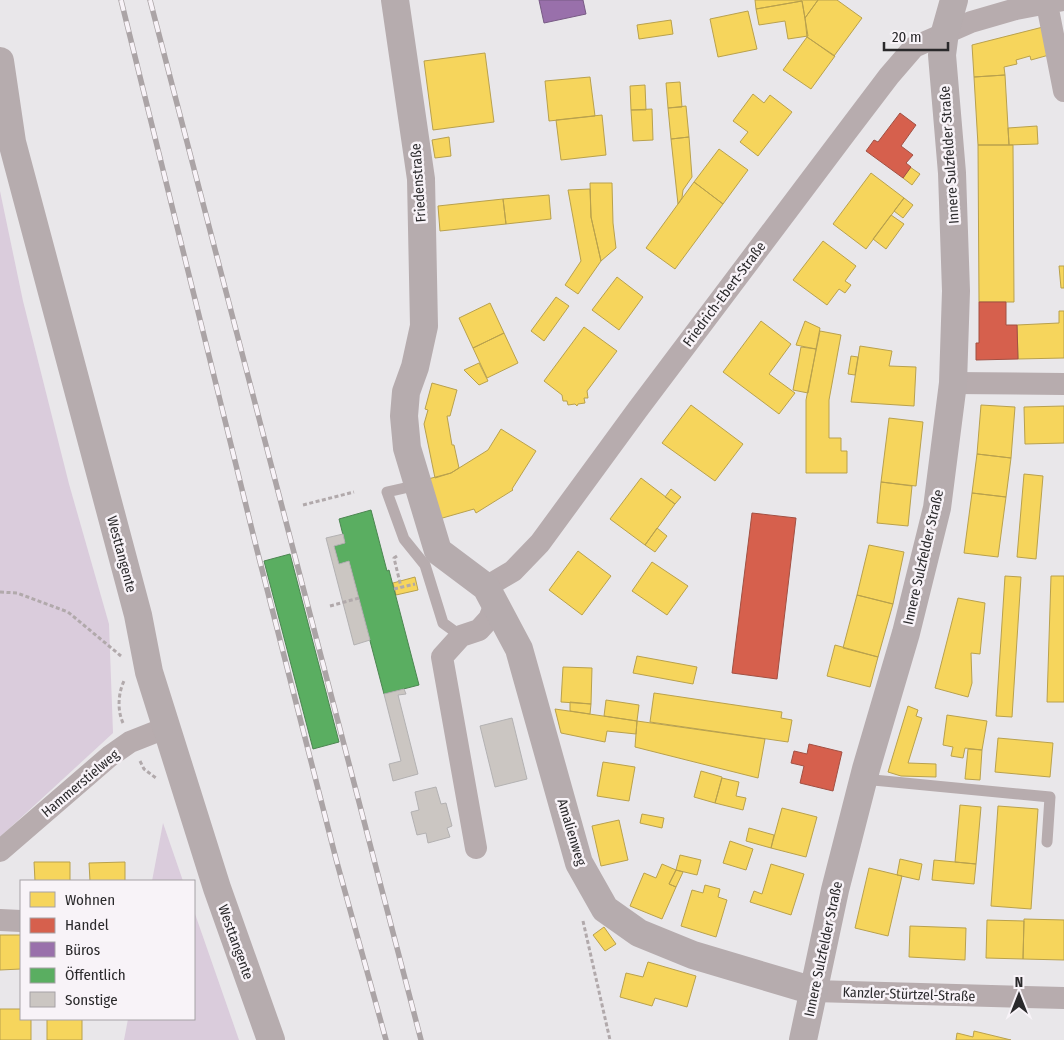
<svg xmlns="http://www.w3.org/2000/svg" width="1064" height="1040" font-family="'Fira Sans Condensed',sans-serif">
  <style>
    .green { fill: #daccdc }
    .homes { fill: #f6d55c; stroke: #b9a14d }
    .shops { fill: #d6604d; stroke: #a25043 }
    .offices { fill: #9970ab; stroke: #785b85 }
    .public { fill: #5aae61; stroke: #4c8651 }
    .building { fill: #cbc6c2; stroke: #b3b1b2 }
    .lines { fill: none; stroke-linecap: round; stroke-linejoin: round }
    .path { stroke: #b1a9ab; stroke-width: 3; stroke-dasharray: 4 2.5; stroke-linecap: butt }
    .lane { stroke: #b7acae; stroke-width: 11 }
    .street { stroke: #b7acae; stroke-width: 22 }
    .secondary { stroke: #b6acae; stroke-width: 28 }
    .rail-casing { stroke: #aba4a6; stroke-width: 5.5 }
    .rail { stroke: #f8f3f8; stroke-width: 4; stroke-dasharray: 11; stroke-linecap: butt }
    .labels { text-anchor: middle; stroke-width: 5; stroke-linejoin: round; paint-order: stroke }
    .street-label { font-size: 14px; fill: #2a292b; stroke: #f8f3f8 }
  </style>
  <rect width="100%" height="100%" fill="#e9e7ea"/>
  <path class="green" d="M0 191 23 301 69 484 109 624 113 733 0 837Z
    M163 823 183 881H152Z
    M194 911 239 1040H124L128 1019H194Z"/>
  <path class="homes" d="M755 0H818L805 18 802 1 756 9Z
    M818 0H837L862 18 834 56 807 37 805 18Z
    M802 1 808 36 788 39 785 21 759 25 756 9Z
    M748 11 757 49 718 57 710 19Z
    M671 20 673 34 639 39 637 25Z
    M1043 27 1049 55 1031 60 1030 56 1016 60 1017 64 1004 67 1005 75 974 77 972 45Z
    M807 37 835 56 811 89 783 70Z
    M485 53 494 122 433 130 424 61Z
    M1005 75 1009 145H978L974 77Z
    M590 77 595 116 549 121 545 81Z
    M680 82 682 107 668 108 666 83Z
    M645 85 646 110H631L630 86Z
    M753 94 764 103 770 95 792 112 758 156 740 142 748 132 733 121Z
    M686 106 689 137 671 139 668 108Z
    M652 109 653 140 633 141 631 110Z
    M602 115 606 155 561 160 556 120Z
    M1037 126 1038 144 1009 145 1008 128Z
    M449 137 451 156 435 158 432 140Z
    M689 137 692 177 683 190 682 198 678 204 671 139Z
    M978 145H1013L1014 302H979Z
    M719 149 748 170 723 204 694 182Z
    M910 167 920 174 912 185 903 178Z
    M871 173 904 198 866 249 833 224Z
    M694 182 723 204 675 269 646 248Z
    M590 183H612L613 223 616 248 601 261 591 217Z
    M590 189 591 217 601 261 578 294 565 285 581 261 568 190Z
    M549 195 551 219 506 224 503 199Z
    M904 198 913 205 903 218 894 211Z
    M503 199 506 224 440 231 438 206Z
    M891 215 904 224 886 249 873 239Z
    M823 241 856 266 845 281 851 285 845 293 839 289 827 305 793 280Z
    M1059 266H1064V288H1061Z
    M617 277 643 297 619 330 592 310Z
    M556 297 569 306 544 341 531 331Z
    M490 303 504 333 473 348 459 318Z
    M1059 311H1064V358L1018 359 1017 325 1059 323Z
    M761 321 791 344 769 374 795 393 779 414 723 372Z
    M805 321 820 328 816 349 796 345Z
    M584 327 617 351 587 391 588 398H584L585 403 578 404 577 406 575 404 568 405 567 401H563L562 395 544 381Z
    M820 331 841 335 829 400V438H841V451H847V473H806V400Z
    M504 333 518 363 487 378 473 348Z
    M860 346 892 351 889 366 916 367 914 406 851 402Z
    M801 347 816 349 808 393 793 390Z
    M851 356 858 357 855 375 848 374Z
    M479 363 488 381 479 385 464 370Z
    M432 383 457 390 450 416H447L452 445H454L459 468 451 473 435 478 424 424 428 410 425 409Z
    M691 405 743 444 715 481 662 443Z
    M981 405 1015 407 1011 458 977 454Z
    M1064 406V443L1025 444 1024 407Z
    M889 418 923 422 916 486 881 482Z
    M501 429 536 451 512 489 513 490 476 513 474 509 439 519 428 479 451 473 488 450Z
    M977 454 1011 458 1006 497 972 493Z
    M1024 474 1043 476 1036 559 1017 557Z
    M641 478 675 504 645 545 610 519Z
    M881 482 912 486 908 526 877 523Z
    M671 489 681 497 675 504 665 497Z
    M972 493 1006 497 998 557 964 553Z
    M657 528 667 536 655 552 645 545Z
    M869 545 904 552 893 604 857 595Z
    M578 551 611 576 582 615 549 590Z
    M652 562 688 586 667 615 632 591Z
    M1005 576 1021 577 1012 717 996 716Z
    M1051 576H1064V702H1047Z
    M415 577 418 590 396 595 393 583Z
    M857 595 893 604 878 657 843 648Z
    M958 598 985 603 980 654 971 653 972 683 968 697 935 688Z
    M835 645 878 657 870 687 827 676Z
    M637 656 697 667 693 684 633 673Z
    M563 667 592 668 591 704 561 702Z
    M654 693 782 712 781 718 792 720 788 742 650 722Z
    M606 700 639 705 637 721 604 716Z
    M570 702 591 704 590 714 570 711Z
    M908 706 918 710 916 716 922 718 908 763 936 764V777L901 776 888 772Z
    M555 709 637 721 636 734 607 731 605 742 561 733Z
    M947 715 987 721 982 750 965 748 963 758 951 756 953 747 943 745Z
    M637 721 765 739 758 778 635 747Z
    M998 738 1053 743 1050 777 995 772Z
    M968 749 982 750 980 780 965 779Z
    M603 762 635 767 629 801 597 796Z
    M701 771 722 777 715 803 694 797Z
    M722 778 739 782 736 796 746 798 743 810 715 803Z
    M960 805 981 807 976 864 955 862Z
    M998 806 1038 809 1031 909 991 906Z
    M782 808 817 817 806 857 771 848Z
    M642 814 664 818 662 828 640 823Z
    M619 820 628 860 601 866 592 826Z
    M749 828 774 835 771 848 746 841Z
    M730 841 753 849 746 870 723 863Z
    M680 855 701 860 697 875 676 870Z
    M900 859 922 864 919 880 897 875Z
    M934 860 976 864 974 884 932 880Z
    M34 862H70V881H35Z
    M125 862V881H90L89 863Z
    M662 864 676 870 669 884 676 887 662 919 630 906 644 873 656 878Z
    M771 864 804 874 791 915 750 902 754 891 762 894Z
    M869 868 902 876 888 936 855 928Z
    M676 870 683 872 676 887 669 884Z
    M705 885 720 889 718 897 727 900 716 937 681 926 692 890 703 893Z
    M1024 919 1064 920V960L1023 959Z
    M987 920 1024 921 1023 959 986 958Z
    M910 926 966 928 965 960 909 957Z
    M604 927 616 944 605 951 593 935Z
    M0 935H21V969L0 970Z
    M648 962 696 976 687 1007 655 998 652 1006 620 997 626 973 643 977Z
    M0 1009H21V1019H31V1040H0Z
    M47 1019H82V1040H47Z
    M974 1031 1011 1040H956L957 1033 973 1037Z"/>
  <path class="shops" d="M900 113 916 125 901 146 913 155 906 163 911 167 903 178 866 151 874 140 878 142Z
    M979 302H1006V325H1017L1018 359 976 360V343H979Z
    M752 513 796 518 777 679 732 673Z
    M809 744 842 752 833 791 800 783 804 766 791 763 794 751 807 754Z"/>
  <path class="offices" d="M539 0H583L586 14 544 23Z"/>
  <path class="public" d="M371 510 387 571 389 570 419 685 384 694 349 561 339 564 334 546 345 543 339 519Z
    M290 554 339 742 313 749 264 561Z"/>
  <path class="building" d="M343 534 345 543 334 546 339 564 349 561 370 640 354 645 326 538Z
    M404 689 406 694 398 695 418 774 393 781 389 764 401 761 384 694Z
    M512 718 527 779 495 787 480 726Z
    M436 787 441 804 446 803 452 826 447 828 450 837 428 843 426 833 417 835 411 812 419 810 415 792Z"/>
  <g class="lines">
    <path class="path" d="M303 505 354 492
      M397 556 394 558 401 587
      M394 589 415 584
      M0 592 17 593 68 612 121 656
      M330 606 359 598
      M123 723C117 710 118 692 125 679
      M140 761 144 769 156 778
      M583 921 610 1040"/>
    <path class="lane" d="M418 485 387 492 404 539 425 565 443 623 461 636
      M863 779 1050 797 1047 842"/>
    <path class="street" d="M1047 4 1064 91
      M953 383 1064 384
      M486 587 513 571 540 543 638 409 845 134 889 76 914 47 971 22 1016 9 1063 0
      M476 848 442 657 461 636 479 630 489 619 495 604
      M0 851 110 756 130 742 168 727
      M0 920 21 921
      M814 991 1064 998"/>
    <path class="secondary" d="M395 0 421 179 424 326 415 367 406 392 404 416 407 448 438 551 486 587 519 649 579 863 605 909 639 933 693 955 814 991
      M0 61 12 142 138 615 149 672 217 888 271 1040
      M803 1040 835 890 866 769 906 633 937 508 953 383 956 291 952 173 942 55 945 32 954 0"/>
    <defs>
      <path id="rail" d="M121 0 257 550 336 859 386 1040
        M150 0 421 1040"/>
    </defs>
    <use href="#rail" class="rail-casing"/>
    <use href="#rail" class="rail"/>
  </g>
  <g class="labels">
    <g class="street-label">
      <text transform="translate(949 155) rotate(-94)" y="5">Innere Sulzfelder Straße</text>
      <text transform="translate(418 183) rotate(-94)" y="5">Friedenstraße</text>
      <text transform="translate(724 294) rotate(-53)" y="5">Friedrich-Ebert-Straße</text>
      <text transform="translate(122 554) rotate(75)" y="5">Westtangente</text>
      <text transform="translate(923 557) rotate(-77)" y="5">Innere Sulzfelder Straße</text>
      <text transform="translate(80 783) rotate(-40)" y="5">Hammerstielweg</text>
      <text transform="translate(572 832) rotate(73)" y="5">Amalienweg</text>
      <text transform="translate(236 942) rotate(70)" y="5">Westtangente</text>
      <text transform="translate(823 949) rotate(-78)" y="5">Innere Sulzfelder Straße</text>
      <text transform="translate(909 994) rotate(2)" y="5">Kanzler-Stürtzel-Straße</text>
    </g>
  </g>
  <rect x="20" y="880" width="175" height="140" fill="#f8f3f8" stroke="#a6a2a6"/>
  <rect x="30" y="892" width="25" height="15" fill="#f6d55c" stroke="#a6a2a6"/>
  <text x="65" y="905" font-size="15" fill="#2a292b">Wohnen</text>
  <rect x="30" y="918" width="25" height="15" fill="#d6604d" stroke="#a6a2a6"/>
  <text x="65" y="930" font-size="15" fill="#2a292b">Handel</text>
  <rect x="30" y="942" width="25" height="15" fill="#9970ab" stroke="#a6a2a6"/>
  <text x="65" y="955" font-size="15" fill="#2a292b">Büros</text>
  <rect x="30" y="968" width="25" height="15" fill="#5aae61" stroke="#a6a2a6"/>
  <text x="65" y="980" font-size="15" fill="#2a292b">Öffentlich</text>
  <rect x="30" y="992" width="25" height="15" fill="#cbc6c2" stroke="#a6a2a6"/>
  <text x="65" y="1005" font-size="15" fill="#2a292b">Sonstige</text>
  <g transform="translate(1019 995)" stroke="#f8f3f8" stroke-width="4" paint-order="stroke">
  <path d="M0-4L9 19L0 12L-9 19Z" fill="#2a292b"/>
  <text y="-8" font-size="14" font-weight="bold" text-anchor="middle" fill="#2a292b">N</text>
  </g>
  <path d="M884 42v8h64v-8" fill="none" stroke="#2a292b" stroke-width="2.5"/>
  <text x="892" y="42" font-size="15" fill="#2a292b" stroke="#f8f3f8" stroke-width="4" paint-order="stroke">20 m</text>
</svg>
